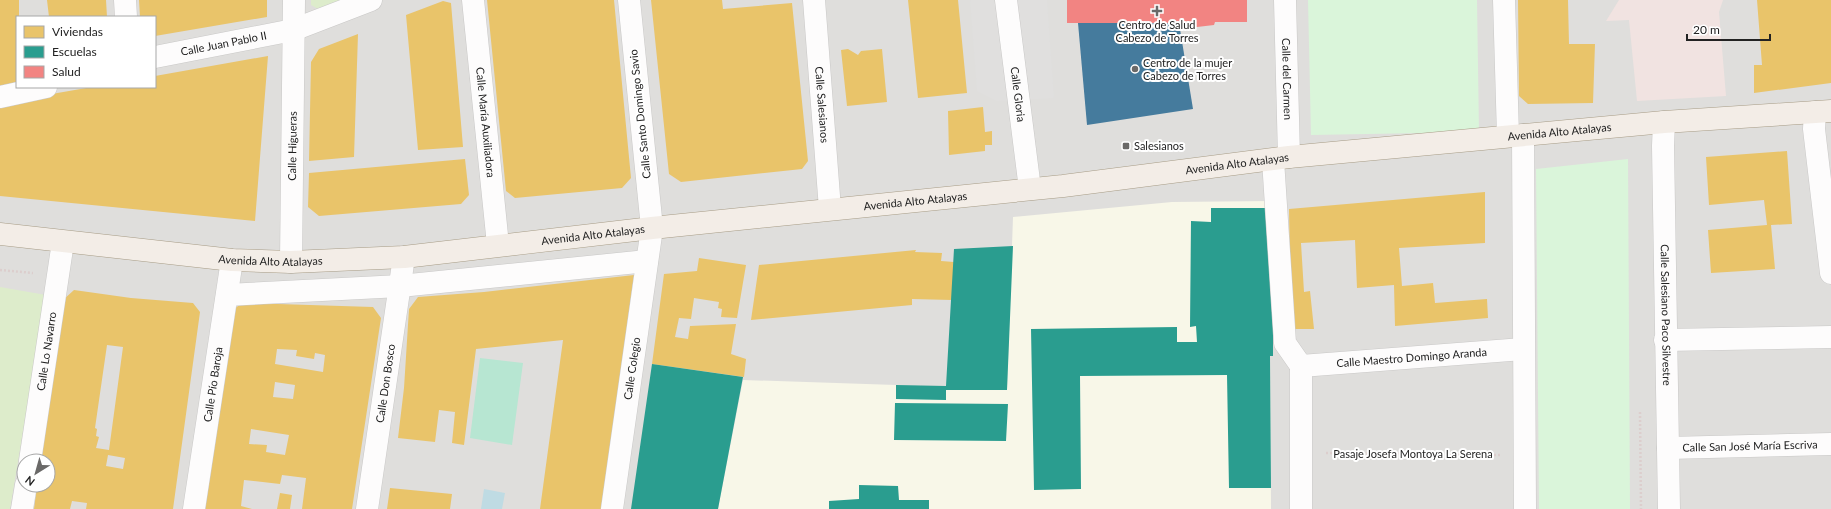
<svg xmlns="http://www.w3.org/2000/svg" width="1831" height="509" font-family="Lato,sans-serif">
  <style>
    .residential { fill: #dfdedc; fill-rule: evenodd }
    .commercial { fill: #f1e3e1 }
    .education { fill: #f8f7e8 }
    .grass { fill: #ddeccb }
    .park { fill: #daf5da }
    .pitch { fill: #b7e6d2 }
    .parking { fill: #e0dfde }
    .water { fill: #bfdbe3 }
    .homes { fill: #e9c46a; fill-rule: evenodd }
    .schools { fill: #2a9d8f }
    .health { fill: #f28482 }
    .public { fill: #457b9d }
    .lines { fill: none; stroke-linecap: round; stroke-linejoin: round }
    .minor-casing { stroke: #c9c8c7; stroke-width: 23 }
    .major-casing { stroke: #a79c86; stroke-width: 23 }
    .path { stroke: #dccecd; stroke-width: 2.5; stroke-dasharray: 2 2; stroke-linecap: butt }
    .minor { stroke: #fdfcfc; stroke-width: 22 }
    .major { stroke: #f3ede7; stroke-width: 22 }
    .poi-dot { fill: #6a6968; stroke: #fff; stroke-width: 1.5 }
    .labels { text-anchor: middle; stroke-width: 4; stroke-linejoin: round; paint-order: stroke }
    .poi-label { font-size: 11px; fill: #222; stroke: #fff; text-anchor: start }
    .street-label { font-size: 11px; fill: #222; stroke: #fff }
  </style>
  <rect width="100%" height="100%" fill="#f0eeeb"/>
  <path class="residential" d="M0 0H1831V509H0ZM17 17H155V87H17ZM24 461H48V485H24Z"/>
  <path class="commercial" d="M1619 0H1723L1719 12 1726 96 1637 101 1629 20 1606 21Z"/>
  <path class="education" d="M1272 201 1273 356H1270L1271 509H718L743 380 896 385 946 390H1007L1013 217 1172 202Z"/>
  <path class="grass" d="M311 0H341L318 9 311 5Z
    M0 287 46 295 10 509H0Z"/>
  <path class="park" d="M1308 0H1477L1479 132 1311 135Z
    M1628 159 1630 509H1539L1536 169Z"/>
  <path class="pitch" d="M480 358 523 363 512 445 470 438Z"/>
  <path class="parking" d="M970 0H1047L1054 98 997 101 977 91Z"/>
  <path class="water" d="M484 489 505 493 502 509H481Z"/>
  <path class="homes" d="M0 0H19V17H17V85L0 89Z
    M47 0H106L107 17H49Z
    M139 0H267V17L155 36V17H140Z
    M487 0H614L631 178 622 188 515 198 506 191Z
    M651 0H722L723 9 792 3 808 161 802 169 681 182 669 174Z
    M908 0H958L967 93 918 98Z
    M1518 0H1568L1569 44H1595L1593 103 1528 104 1519 96Z
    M1757 0H1831V83L1754 93V65H1762Z
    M443 1 451 3 463 147 418 150 406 15Z
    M358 34 354 157 309 161 311 62 319 49Z
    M848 49 858 55 861 51 882 49 887 102 847 106 841 50Z
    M268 56 255 221 0 196V103L92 87H155V76Z
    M983 107 985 132 992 131V145H985V151L949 155 948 111Z
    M1787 151 1792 224 1771 225 1775 269 1711 273 1708 230 1767 225 1764 200 1709 205 1706 157Z
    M465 159 469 195 461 204 319 216 308 207 309 173Z
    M1485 192V243L1399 248 1402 286 1433 283 1435 303 1487 299 1488 318 1395 326 1394 285 1357 288 1355 240 1301 243 1304 292 1310 291 1314 329H1291L1289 209Z
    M916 250 915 252 942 253 941 261 954 262 952 300 912 299V305L751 320 759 265Z
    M699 258 746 265 737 318 721 317 722 309 718 308 719 302 694 298 691 319 679 318 675 337 688 339 690 326 736 324 731 354 746 359 744 377 652 364 664 274 697 271Z
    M634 275 602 509H540L563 340 476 349 464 445 452 443 455 412 439 410 435 442 398 438 404 388 409 309 418 297 484 292Z
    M74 290 131 298 193 303 200 312 173 509H86L87 503 72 501 70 509H34L37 485H48V461H41L63 300ZM107 345 123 347 109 450 96 448 99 437 96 436 97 429 95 428ZM108 455 125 458 123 469 106 466Z
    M242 303 373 307 381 318 352 509H302L306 478 282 475 280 484 244 480 241 506 252 509H200L229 313ZM277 349 297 350 296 356 314 359 315 353 325 355 323 372 275 364ZM275 382 295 385 293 399 273 397ZM251 429 289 435 285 455 266 452 267 445 249 444Z
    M390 488 452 494 450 509H387Z
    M280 493 292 495 290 509H277Z"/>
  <path class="schools" d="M1211 208H1273V356H1270L1271 488H1229L1227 375 1080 376 1081 489 1034 490 1031 329 1177 327V342H1197L1196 326 1190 327 1191 221 1211 222Z
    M1013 246 1007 390H946V400L896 399V385L946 386 954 249Z
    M652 364 743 377 718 509H631Z
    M895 403 1008 404 1006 441 894 440Z
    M859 485 898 486 899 500H929V509H829V501L859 499Z"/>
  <path class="health" d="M1067 0H1247V22H1215L1214 25 1180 29 1179 23H1067Z"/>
  <path class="public" d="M1078 23H1179L1193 109 1087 125Z"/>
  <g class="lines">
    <defs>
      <g id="minor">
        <path d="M125 0 126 17"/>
        <path id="s1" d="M473 0 498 245"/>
        <path id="s2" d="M814 0 830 209"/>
        <path id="s3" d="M1006 0 1030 189"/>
        <path id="s4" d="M1285 0 1289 157"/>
        <path d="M1504 0 1508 136"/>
        <path id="s5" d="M155 57 293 30 371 0"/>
        <path d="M0 97 46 87"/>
        <path d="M1815 112 1814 129 1831 273"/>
        <path id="s6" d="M1664 122 1663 146 1669 509"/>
        <path d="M1523 135 1525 509"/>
        <path d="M1273 160 1285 343 1301 366"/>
        <path id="s7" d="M291 262 294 0"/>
        <path d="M227 295 400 286 647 261"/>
        <path d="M1665 340 1831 337"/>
        <path id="s8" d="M1301 366 1523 349"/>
        <path d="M1301 366V509"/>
        <path id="s9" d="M1668 448 1831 444"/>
        <path id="s10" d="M30 461 63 242"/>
        <path d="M22 509 26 485"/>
        <path id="s11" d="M194 509 232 260"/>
        <path id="s12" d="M367 509 404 257"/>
        <path id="s13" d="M612 509 652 228 629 0"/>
      </g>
      <g id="major">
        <path id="s14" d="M0 234 232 260 291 262 404 257 652 228 1063 186 1289 157 1664 122 1831 111"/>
      </g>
    </defs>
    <use href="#minor" class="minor-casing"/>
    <use href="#major" class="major-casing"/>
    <path class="path" d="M0 270 33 273
      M1640 412 1641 509
      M1326 453 1501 455"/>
    <use href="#minor" class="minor"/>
    <use href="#major" class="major"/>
  </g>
  <g class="poi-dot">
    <path d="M1155 5h4v4h4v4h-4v4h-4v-4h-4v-4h4z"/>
    <circle cx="1135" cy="69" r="4"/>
    <rect x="1122" y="142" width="8" height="8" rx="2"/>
  </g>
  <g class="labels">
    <g class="poi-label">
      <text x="1157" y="29" text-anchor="middle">Centro de Salud<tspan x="1157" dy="13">Cabezo de Torres</tspan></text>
      <text x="1143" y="67">Centro de la mujer<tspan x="1143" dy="13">Cabezo de Torres</tspan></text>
      <text x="1134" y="150">Salesianos</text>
    </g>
    <g class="street-label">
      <text dy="4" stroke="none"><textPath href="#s5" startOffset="70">Calle Juan Pablo II</textPath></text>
      <text dy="4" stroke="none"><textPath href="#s4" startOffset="79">Calle del Carmen</textPath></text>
      <text dy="4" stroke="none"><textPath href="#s3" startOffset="95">Calle Gloria</textPath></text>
      <text dy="4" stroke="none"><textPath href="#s2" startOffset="105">Calle Salesianos</textPath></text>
      <text transform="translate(640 114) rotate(-96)" y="4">Calle Santo Domingo Savio</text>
      <text dy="4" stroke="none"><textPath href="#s1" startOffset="123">Calle María Auxiliadora</textPath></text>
      <text dy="4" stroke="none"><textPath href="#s14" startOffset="1568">Avenida Alto Atalayas</textPath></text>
      <text dy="4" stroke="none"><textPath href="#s7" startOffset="116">Calle Higueras</textPath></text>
      <text dy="4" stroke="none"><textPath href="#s14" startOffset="1244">Avenida Alto Atalayas</textPath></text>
      <text dy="4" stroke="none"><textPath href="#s14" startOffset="920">Avenida Alto Atalayas</textPath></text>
      <text dy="4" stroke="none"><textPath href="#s14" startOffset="596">Avenida Alto Atalayas</textPath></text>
      <text dy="4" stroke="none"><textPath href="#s14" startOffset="272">Avenida Alto Atalayas</textPath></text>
      <text dy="4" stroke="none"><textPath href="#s6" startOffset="193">Calle Salesiano Paco Silvestre</textPath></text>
      <text dy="4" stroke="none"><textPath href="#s10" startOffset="111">Calle Lo Navarro</textPath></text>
      <text dy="4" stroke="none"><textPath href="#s8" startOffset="111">Calle Maestro Domingo Aranda</textPath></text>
      <text dy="4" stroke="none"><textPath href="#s13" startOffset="142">Calle Colegio</textPath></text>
      <text dy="4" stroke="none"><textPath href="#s12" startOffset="127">Calle Don Bosco</textPath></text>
      <text dy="4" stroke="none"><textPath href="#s11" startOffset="126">Calle Pío Baroja</textPath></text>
      <text dy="4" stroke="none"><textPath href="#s9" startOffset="82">Calle San José María Escriva</textPath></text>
      <text x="1413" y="458">Pasaje Josefa Montoya La Serena</text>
    </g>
  </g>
  <rect x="16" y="16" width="140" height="72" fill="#ffffff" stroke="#a7a7a7"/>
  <rect x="24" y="26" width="20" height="12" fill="#e9c46a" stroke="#a7a7a7"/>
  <text x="52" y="36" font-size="12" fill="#222222">Viviendas</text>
  <rect x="24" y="46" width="20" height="12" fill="#2a9d8f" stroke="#a7a7a7"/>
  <text x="52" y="56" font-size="12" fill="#222222">Escuelas</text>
  <rect x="24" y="66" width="20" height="12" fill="#f28482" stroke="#a7a7a7"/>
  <text x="52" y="76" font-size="12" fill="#222222">Salud</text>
  <g transform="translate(36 473) rotate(217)"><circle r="19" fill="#ffffff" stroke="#a7a7a7"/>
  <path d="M0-3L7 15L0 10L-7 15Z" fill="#6a6968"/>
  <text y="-6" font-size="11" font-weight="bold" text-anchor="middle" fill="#222222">N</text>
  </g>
  <path d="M1687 34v6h83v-6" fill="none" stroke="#222222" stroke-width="2"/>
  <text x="1693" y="34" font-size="12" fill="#222222" stroke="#ffffff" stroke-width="3" paint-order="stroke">20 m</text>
</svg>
